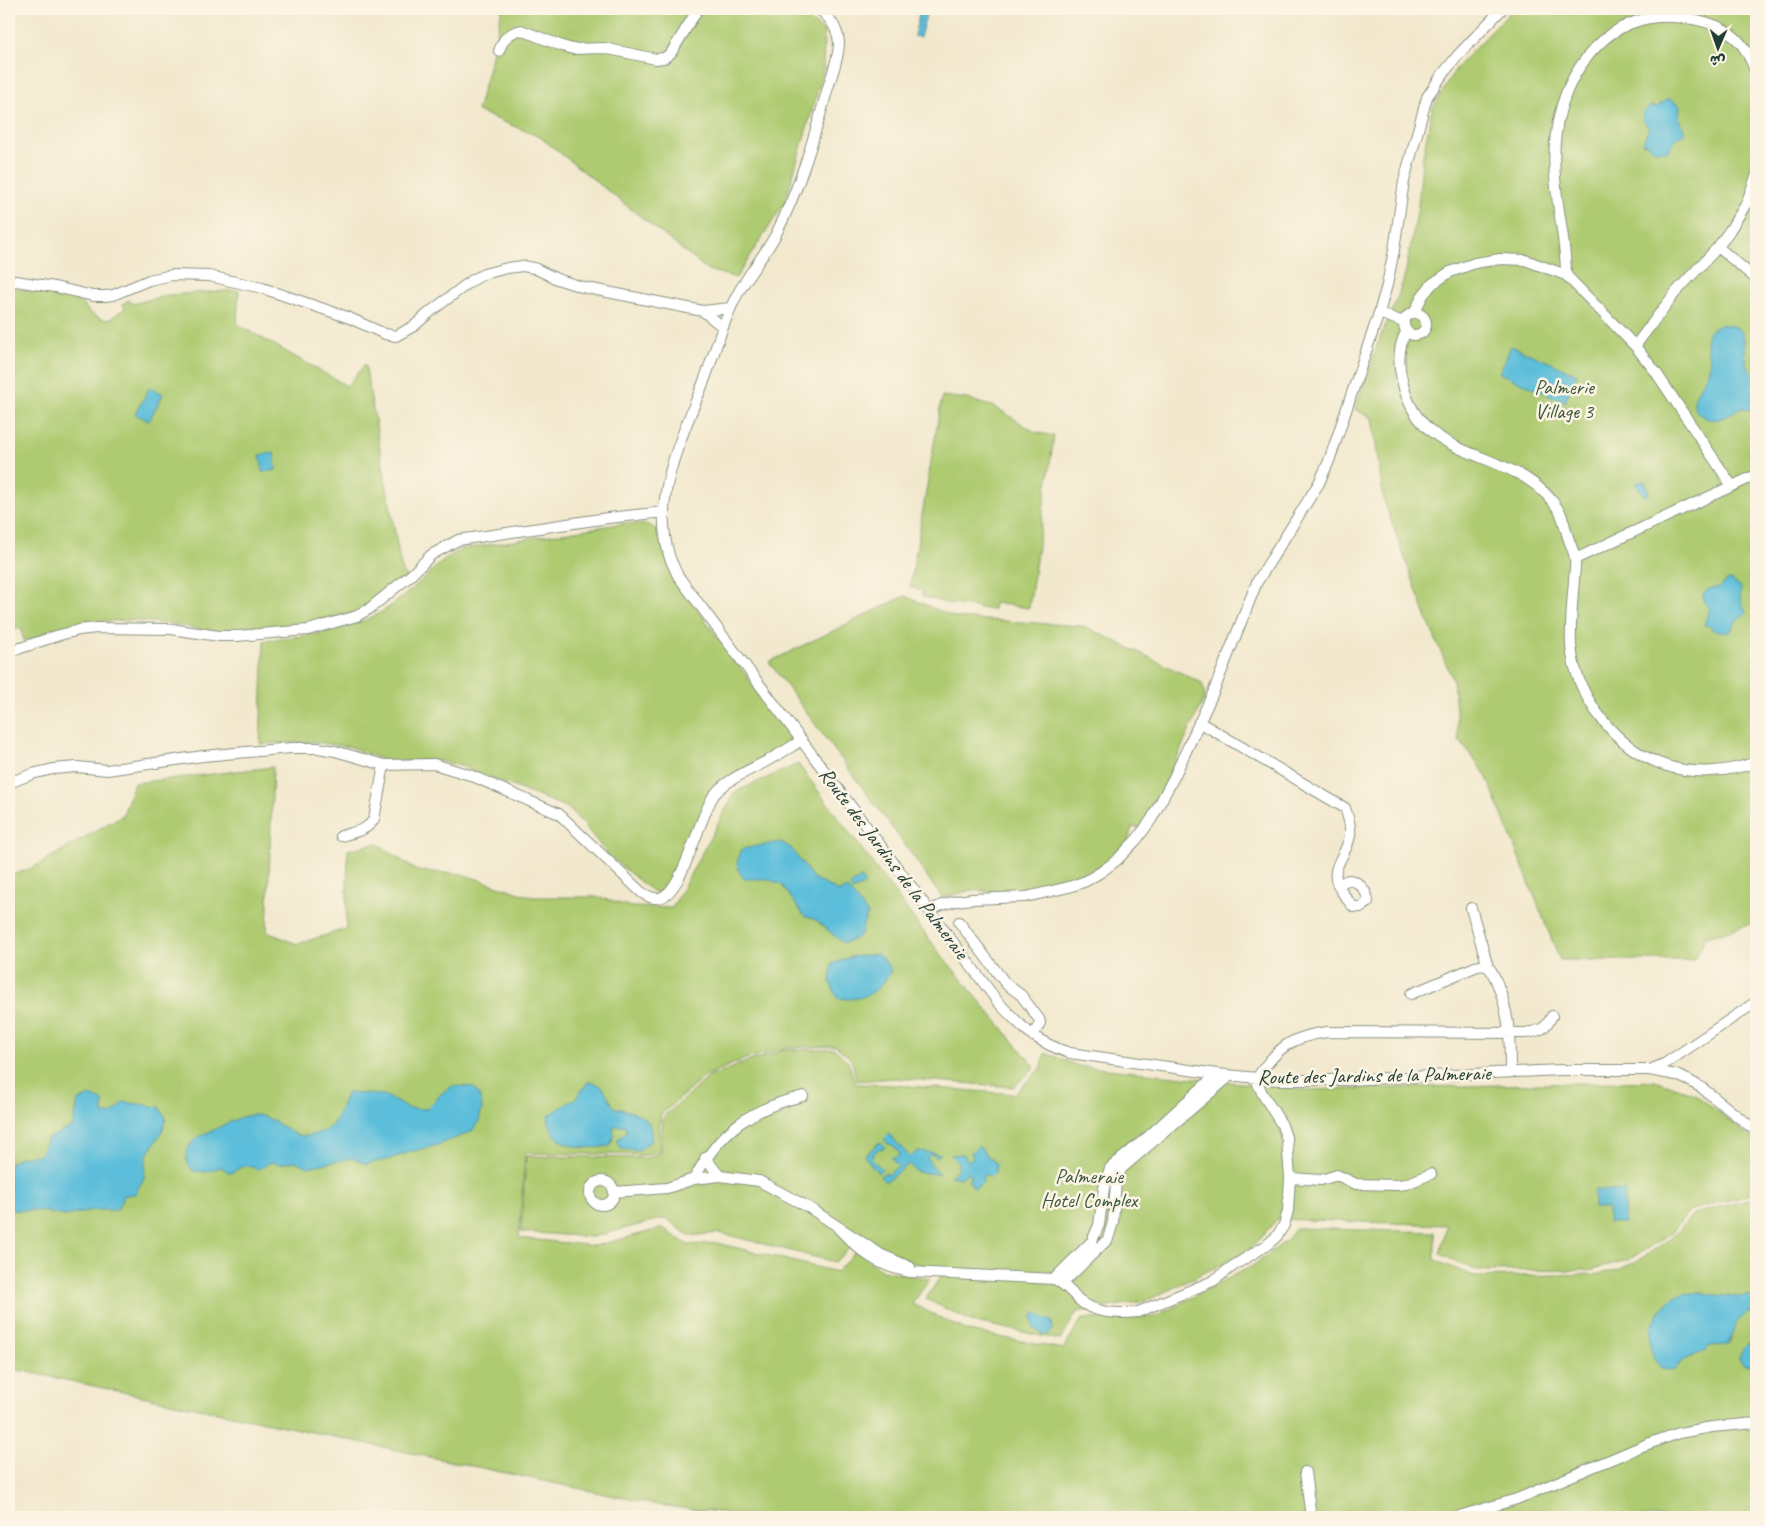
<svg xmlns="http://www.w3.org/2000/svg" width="1765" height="1526" font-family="Caveat,'Playpen Sans Arabic',sans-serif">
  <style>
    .green { fill: #aecb71; stroke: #668452 }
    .water { fill: #5cbeda; stroke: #3e7e87 }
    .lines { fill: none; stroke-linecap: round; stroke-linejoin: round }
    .minor-casing { stroke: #889280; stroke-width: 12 }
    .minor { stroke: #fff; stroke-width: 10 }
    .labels { text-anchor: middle; stroke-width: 5; stroke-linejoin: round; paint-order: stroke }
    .park-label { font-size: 21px; fill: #3c5940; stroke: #fcf5e5 }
    .street-label { font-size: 21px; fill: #1f3d34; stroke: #fcf5e5 }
  </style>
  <rect width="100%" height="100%" fill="#fcf5e5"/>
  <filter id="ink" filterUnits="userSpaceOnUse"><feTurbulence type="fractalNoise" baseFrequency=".02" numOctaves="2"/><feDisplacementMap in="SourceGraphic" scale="10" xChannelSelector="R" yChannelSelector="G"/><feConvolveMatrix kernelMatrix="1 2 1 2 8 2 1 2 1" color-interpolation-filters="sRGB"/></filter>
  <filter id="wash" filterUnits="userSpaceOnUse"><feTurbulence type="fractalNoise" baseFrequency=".0096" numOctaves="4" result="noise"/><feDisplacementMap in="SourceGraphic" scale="20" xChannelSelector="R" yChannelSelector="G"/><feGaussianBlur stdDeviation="1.12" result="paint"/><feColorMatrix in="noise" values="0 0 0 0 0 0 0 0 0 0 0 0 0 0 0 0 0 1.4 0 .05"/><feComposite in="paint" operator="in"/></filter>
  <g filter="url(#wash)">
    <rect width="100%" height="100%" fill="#f2e8cd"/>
    <path class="green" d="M502 9H794L824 31 823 73 785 202 736 278 708 270 540 137 477 111 492 56Z
      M1513 9H1756V922L1706 937 1694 960H1560L1486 775 1459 740 1453 680 1427 619 1384 501 1372 418 1355 409 1381 335 1397 299 1405 275 1418 207 1422 161 1432 109 1457 67Z
      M9 286C29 294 53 289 74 299 90 306 84 316 109 320L125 308 123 304 128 300 133 304 167 295 239 290 237 324 347 386 365 364 402 572 407 577 359 611 289 629 224 633 170 624 133 620 86 622 24 641 21 628 9 631Z
      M942 396 967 399 995 407 1035 432 1054 436 1029 608 994 603 993 610 946 603 922 596V591L910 587Z
      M625 523 649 525 658 530 666 559 681 586 729 653 791 734V740L788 743 721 783 669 887 662 892 657 893 649 889 608 855 584 825 568 808 461 766 439 761H386L351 747 313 742 260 744 264 641C303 636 345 632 380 613 389 608 397 601 405 595 425 579 439 560 462 549Z
      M905 596 956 618 1084 626 1202 683 1205 697 1144 829 1132 827 1128 842 1123 849 1096 870 1061 886 1011 893 971 890 942 898 911 853 769 662Z
      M798 764 938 951 1035 1067 1014 1087 895 1078 857 1081 851 1059 836 1046 785 1048 745 1059 707 1075 661 1114 658 1138 660 1150 646 1155 525 1153 519 1238 595 1246 663 1228 688 1245 717 1243 837 1272 856 1250 882 1270 930 1279 912 1304 968 1331 1063 1349 1082 1319 1154 1317 1254 1265 1287 1240 1296 1228 1435 1232V1260L1475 1277 1599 1274 1620 1269 1638 1261 1675 1235 1693 1214 1756 1198V1517H761L657 1505 9 1368V876L32 868 123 815 134 783 273 767 267 932 297 944 346 929 348 850 377 843 417 871 462 874 532 897H598L631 907 672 908 735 792Z
      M835 1049 848 1062 856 1084 896 1085 1014 1094 1041 1068 1045 1053 1079 1066 1307 1090 1658 1081 1695 1094 1756 1141V1193L1691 1210 1670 1234 1628 1260 1589 1270 1477 1271 1440 1254 1447 1225 1277 1219 1249 1251 1146 1301 1077 1312 1060 1340 971 1321 926 1299 944 1271 889 1256 859 1239 835 1262 720 1233 689 1236 666 1218 592 1237 521 1232 526 1156 647 1158 662 1151 660 1139 664 1116 709 1077 746 1062 785 1050Z"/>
    <path class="water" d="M920 11H927L920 37 914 36Z
      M1670 99 1680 106 1679 117 1685 132 1674 141 1667 152 1664 150C1656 151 1652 151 1647 143L1642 144 1649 128 1643 120 1642 114 1650 106 1657 107 1666 100Z
      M1721 325C1751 324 1742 345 1747 364 1749 370 1755 375 1756 382 1758 392 1756 403 1756 413L1742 408C1730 412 1719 424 1706 418 1678 406 1707 382 1709 368 1712 353 1696 330 1721 325Z
      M1511 346 1577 374 1565 402 1499 373Z
      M150 387 163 394 149 421 135 414Z
      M274 453 276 470 263 472 260 455Z
      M1645 481 1649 494 1645 496 1635 483Z
      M1731 580 1741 587 1740 598 1746 613 1735 623 1730 632C1723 633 1714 633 1708 625H1704L1710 609 1704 602 1703 595C1708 589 1710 587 1718 588L1727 581Z
      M780 842 790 847 813 878 839 892 847 888 868 914C857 932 869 936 843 943L816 920 804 916 782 885 768 879H744C735 867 736 862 742 849Z
      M861 878 865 884 853 891 850 885Z
      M877 954 885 961 891 970C880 993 862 1002 837 998L830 981 832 964 851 957Z
      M588 1082C606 1084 605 1093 614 1107 633 1113 655 1114 651 1141L638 1151 621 1149 617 1143 618 1139 627 1131 625 1125 613 1127 614 1136 610 1146C583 1150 551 1149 548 1116L576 1098Z
      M453 1086 473 1087 479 1095 482 1108 479 1121 471 1132 438 1145 409 1152 390 1159 366 1164 352 1158 308 1167 295 1161 280 1164 271 1162 258 1170C247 1163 241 1167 231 1173L220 1167 207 1172 193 1171C186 1162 183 1154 191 1144 198 1135 207 1133 216 1129 228 1123 239 1116 252 1115 273 1114 289 1136 304 1136 310 1136 318 1133 323 1131 338 1126 340 1105 347 1093L384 1095 407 1108 427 1109 442 1093Z
      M90 1096 103 1101V1114H113L124 1102 159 1107 166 1118 162 1132 146 1156 144 1178 135 1194 124 1195 117 1210H93L66 1216 41 1211 9 1210V1164L20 1157 40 1155 47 1139 73 1126 78 1101Z
      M889 1134 910 1157 918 1151 941 1154 936 1157 931 1154 927 1158 939 1174 916 1172 909 1164 885 1182 880 1176 886 1172 888 1175 898 1166 891 1158 894 1157 895 1158 900 1154 893 1145 888 1144 884 1139Z
      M880 1142 885 1147 882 1149 880 1148 872 1155 873 1157 871 1159 882 1169 878 1173 864 1156Z
      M979 1146 990 1159 991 1158 997 1166 995 1168 996 1172 989 1177 986 1174 982 1177 984 1181 975 1189 968 1180 972 1176 968 1172 961 1178 950 1176 959 1168 957 1166 959 1164 951 1155 963 1154 968 1161 973 1157 971 1153Z
      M1594 1190 1625 1191 1624 1223H1608V1208H1594Z
      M1699 1293 1735 1297 1756 1295V1314L1751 1312C1730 1323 1737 1327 1728 1345L1709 1346 1703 1352 1686 1359 1673 1370 1661 1368C1657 1363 1653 1358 1651 1351 1646 1331 1659 1302 1680 1295 1685 1293 1693 1293 1699 1293Z
      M1038 1313 1045 1319 1052 1321 1053 1329 1049 1334 1044 1335 1034 1329 1032 1318 1034 1314Z
      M1756 1336V1363L1747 1365 1742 1363 1739 1359C1742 1347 1749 1344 1756 1336Z"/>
  </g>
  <g filter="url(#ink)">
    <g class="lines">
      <defs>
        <path id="minor" d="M819 9C829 17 838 29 839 43 839 59 831 76 827 91 813 141 799 190 775 236 762 259 744 279 733 303 721 328 714 355 704 381 683 435 651 495 669 555 671 562 675 569 678 576L998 1002C1021 1027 1037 1043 1070 1053L1217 1074 1279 1080H1346L1561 1070H1649L1676 1075 1688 1080 1702 1088 1756 1131
          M499 51C503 39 508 33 521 30L562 46 573 49 604 48 656 59 664 58 671 53 698 9
          M1718 247 1756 279
          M1566 275C1566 245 1559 217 1556 188 1550 137 1559 85 1596 47 1615 27 1642 15 1671 17 1696 18 1725 23 1742 45 1748 53 1752 63 1756 72
          M9 280 55 287 93 296H105L113 295 149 280 172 275 209 276 262 288 347 317 385 334 396 336 414 326 430 312 471 281 484 274 507 268 523 266 534 268 557 279 582 287 703 311 730 308
          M703 311 723 327
          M1404 324a11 11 0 1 1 22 0a11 11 0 1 1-22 0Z
          M1379 313 1403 322
          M1414 313 1423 295 1432 284 1450 272 1475 263 1500 259 1525 260 1566 275 1635 346 1655 371 1732 486
          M1406 332C1398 347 1398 364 1402 380 1420 470 1519 443 1560 512 1563 518 1565 527 1567 534 1569 542 1574 550 1575 559 1576 566 1574 574 1574 581 1572 603 1570 624 1571 646 1576 698 1617 750 1667 766 1694 775 1730 772 1756 762
          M1635 346 1675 293 1718 247 1730 230 1746 204 1756 177
          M1575 559 1756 475
          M9 652 56 636 79 630 97 628 171 629 219 636H237L308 630 357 616 369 609 411 575 431 555 458 540 608 518 664 512
          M1199 722 1345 808C1348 816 1351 826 1350 835 1347 858 1325 868 1342 892 1346 897 1349 903 1354 907H1362L1368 902C1368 893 1360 881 1349 880 1345 880 1341 884 1338 886
          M9 783 32 774 53 769 77 767 107 770 203 756 291 748H318L335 751 384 765 434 764 470 775 559 814 641 892C647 896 652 899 659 898 683 894 699 816 714 795 727 778 754 769 772 758 782 753 792 746 802 740
          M341 836C354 832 367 831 374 819L384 765
          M1471 908 1488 967
          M930 910 942 905 956 901 972 899 1026 897 1069 887 1086 881 1101 872 1117 860 1137 839 1151 820 1174 777 1213 693 1257 582 1319 483 1329 461 1379 313 1387 285 1394 250 1404 181 1427 97 1442 75 1459 54 1502 9
          M959 922 1006 984 1021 995 1039 1019 1040 1023 1033 1036
          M1411 994 1475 967C1490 962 1492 971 1497 983 1510 1015 1510 1038 1510 1072
          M1650 1070 1666 1063 1756 1002
          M705 1158 720 1176
          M1290 1178 1321 1180 1337 1175 1356 1184 1398 1185 1406 1184 1431 1174
          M694 1179C720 1131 749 1109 803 1096
          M590 1193a12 12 0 1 1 24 0a12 12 0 1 1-24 0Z
          M614 1192 667 1188 694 1179 720 1176 759 1181 808 1207 880 1254 910 1267
          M838 1228C861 1252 877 1266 910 1272L1054 1279C1065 1284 1070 1291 1078 1299 1094 1314 1117 1314 1138 1312L1213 1281 1233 1266 1267 1245 1277 1236 1284 1225 1288 1211 1290 1178 1287 1140 1282 1125 1262 1093 1256 1079C1277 1048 1290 1037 1327 1032L1525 1033C1541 1031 1545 1029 1552 1016
          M1054 1279 1092 1241 1099 1225 1104 1188 1110 1168 1150 1135 1217 1074
          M1063 1283 1108 1239 1113 1222 1116 1181 1121 1169 1230 1076
          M1305 1472 1311 1517
          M1456 1517 1517 1499 1645 1445 1679 1433 1712 1427 1756 1423"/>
      </defs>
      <use href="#minor" class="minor-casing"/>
      <use href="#minor" class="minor"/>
    </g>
  </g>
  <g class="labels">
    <g class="park-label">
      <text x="1564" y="394">Palmerie<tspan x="1564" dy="24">Village 3</tspan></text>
      <text x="1089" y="1183">Palmeraie<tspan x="1089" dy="24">Hotel Complex</tspan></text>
    </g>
    <g class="street-label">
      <text transform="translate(894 863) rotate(53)" y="7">Route des Jardins de la Palmeraie</text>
      <text transform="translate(1374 1075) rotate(-1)" y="7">Route des Jardins de la Palmeraie</text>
    </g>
  </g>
  <rect width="1765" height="1526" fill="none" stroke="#fcf5e5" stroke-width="30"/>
  <g transform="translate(1718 48) rotate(182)" stroke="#fcf5e5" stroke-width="4" paint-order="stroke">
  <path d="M0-4L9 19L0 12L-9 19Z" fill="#1f3d34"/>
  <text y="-8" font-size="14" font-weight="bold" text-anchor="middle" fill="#1f3d34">ش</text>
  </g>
</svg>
